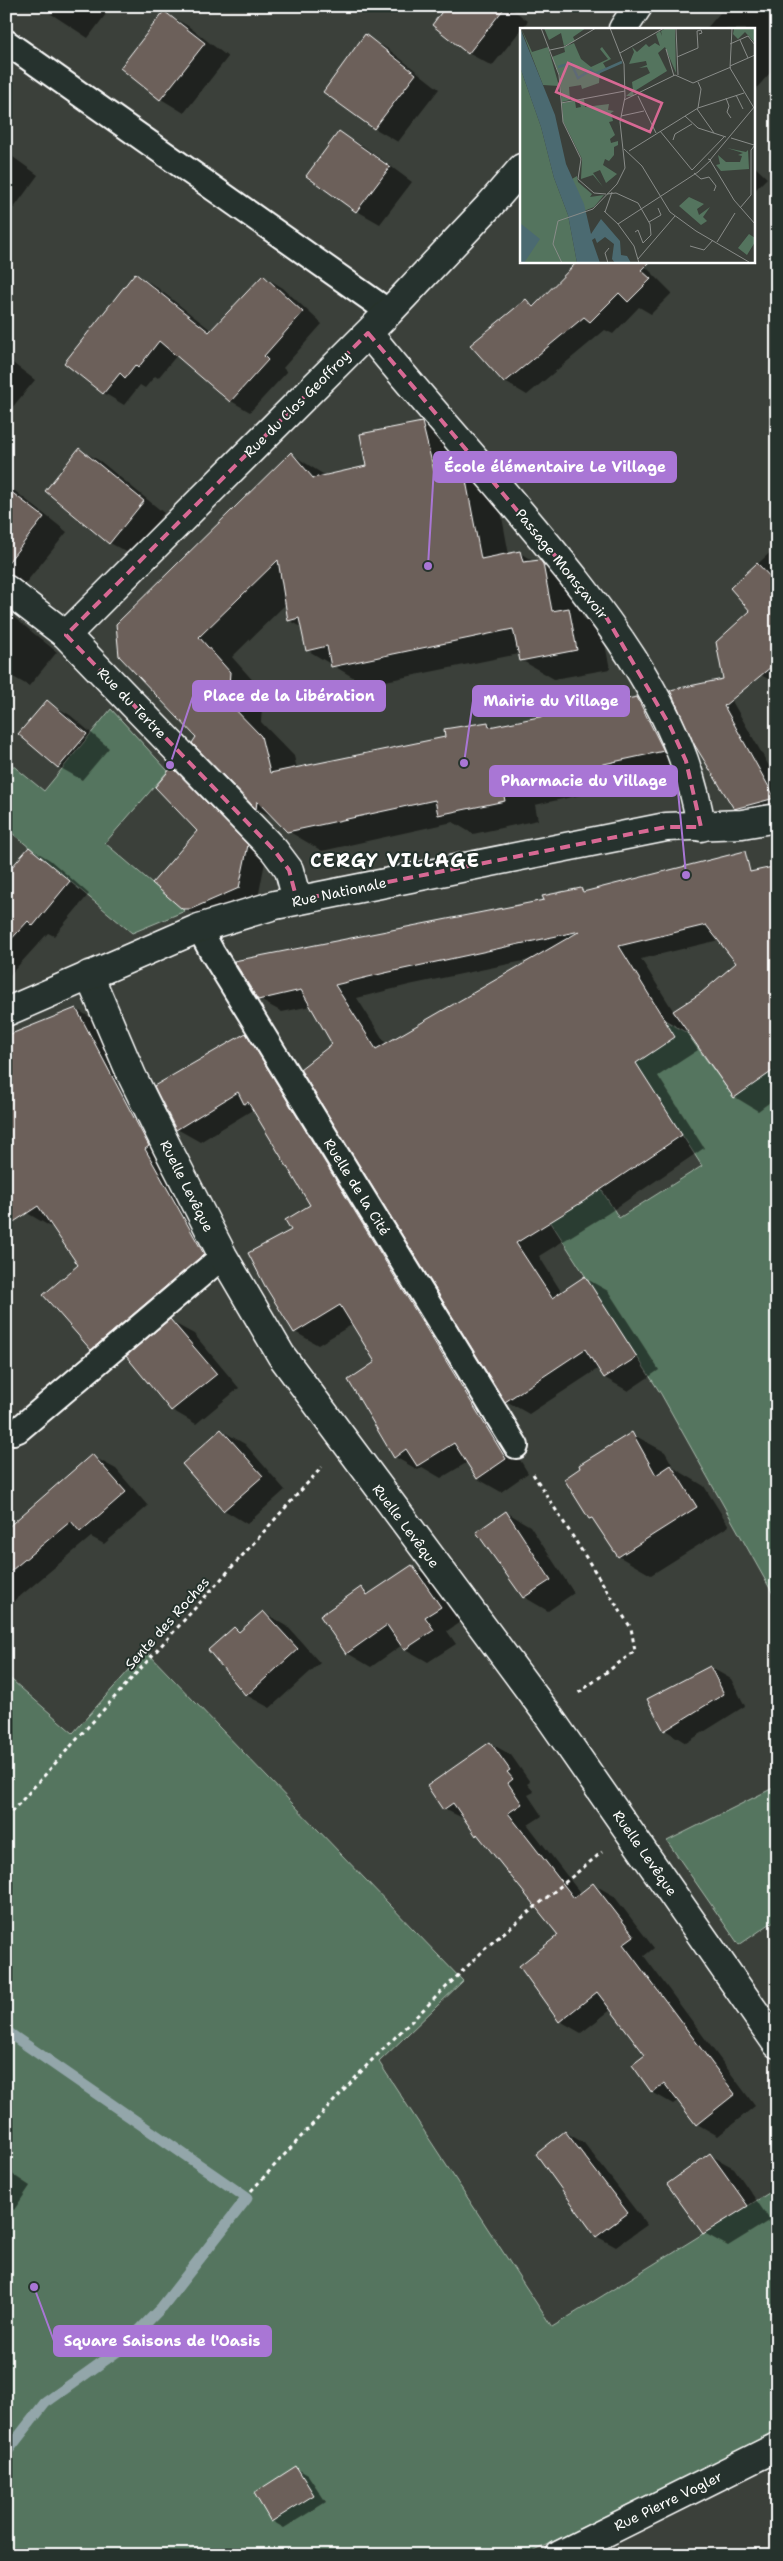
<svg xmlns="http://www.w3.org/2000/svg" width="783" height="2561" font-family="'Shantell Sans',sans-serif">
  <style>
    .green { fill: #54745e; stroke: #aabaae }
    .shadow { fill: #0007; fill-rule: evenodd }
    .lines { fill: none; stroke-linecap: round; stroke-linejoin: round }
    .stream { stroke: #93a6aa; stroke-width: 11 }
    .building { fill: #6c605a; stroke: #fff; fill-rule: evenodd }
    .lane-casing { stroke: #fff; stroke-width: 28 }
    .street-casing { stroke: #fff; stroke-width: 31 }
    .secondary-casing { stroke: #fff; stroke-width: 31 }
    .path { stroke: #fff; stroke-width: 3; stroke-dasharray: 4 4; stroke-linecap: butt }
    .lane { stroke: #26332d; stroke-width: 24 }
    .street { stroke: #26332d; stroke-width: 28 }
    .secondary { stroke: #26332d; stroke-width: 28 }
    .marked { fill: none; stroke: #d76994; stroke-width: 4; stroke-dasharray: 10 6; stroke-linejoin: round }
    .labels { text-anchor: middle; stroke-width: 4; stroke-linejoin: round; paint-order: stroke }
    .street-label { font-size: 14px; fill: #fff; stroke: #26332d }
    .district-label { font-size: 19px; font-weight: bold; letter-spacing: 1px; fill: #fff; stroke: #26332d }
    .inset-river { fill: none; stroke: #4b6a71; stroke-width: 2.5 }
    .inset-road { fill: none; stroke: #898c89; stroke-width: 1 }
    .view { fill: #d76994; fill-opacity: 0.15; stroke: #d76994; stroke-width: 2.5 }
    .inset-edge { fill: none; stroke: #fff; stroke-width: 2.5 }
    .leader { fill: none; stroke: #a976d5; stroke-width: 2 }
    .callout-dot { fill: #a976d5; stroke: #26332d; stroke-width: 2 }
    .callout { fill: #a976d5; stroke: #a976d5; stroke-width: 2 }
    .callout-label { font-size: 15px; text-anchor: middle; font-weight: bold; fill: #fff }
  </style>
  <rect width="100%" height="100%" fill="#3b403a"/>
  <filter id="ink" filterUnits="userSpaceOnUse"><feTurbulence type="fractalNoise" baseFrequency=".02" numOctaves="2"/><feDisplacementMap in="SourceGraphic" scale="10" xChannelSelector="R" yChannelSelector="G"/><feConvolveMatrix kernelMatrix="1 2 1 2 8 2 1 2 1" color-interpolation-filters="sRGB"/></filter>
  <g filter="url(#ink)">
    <path class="green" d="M111 709 168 771 105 843 185 911 132 933 6 828V760L44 791Z
      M663 1019 687 1033 734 1098 763 1077 777 1044V1601L661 1394 550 1221 601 1189 619 1218 702 1166 636 1063Z
      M146 1651 463 1981 379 2062 552 2327 777 2188V2430L527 2555H6V1675L73 1733Z
      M777 1786V1919L739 1945 667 1841Z"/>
    <path class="shadow" d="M39 6H112L88 38Z
      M448 6H508L528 21 492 66 468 53Z
      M726 6H777V65L754 91V29H706Z
      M165 13 188 26 228 57 184 113 161 99 122 67Z
      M365 36 388 49 439 89 398 142 374 128Z
      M340 133 363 146 412 182 380 224 357 211 308 176Z
      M6 152 38 175 14 208 6 204Z
      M754 166 767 178 754 191Z
      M578 261H640L672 293 651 314 639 307 613 334 605 330 527 395 505 382 526 301 536 306Z
      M135 274 155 286 212 331 263 276 283 288 322 324 283 368 287 372 250 412 231 401 177 355 158 378 155 376 145 388 140 385 124 405 104 393 66 362Z
      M6 358 35 380 6 415Z
      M422 423 455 442 461 469 497 490 509 555 520 553 535 562 539 561 576 584 583 618 602 629 610 669 554 679 521 660 519 654 366 685 307 650 303 628 289 620 286 604 232 657 263 692 261 722 294 756 297 769 447 738 488 723 495 727 588 713 637 698 671 718 696 770 535 805 538 820 473 834 453 822 322 851 288 831 276 819 256 808 193 742 198 737 120 655 291 454 326 476 367 467Z
      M79 449 100 461 164 513 130 554 110 543Z
      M6 484 67 532 6 607Z
      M777 546V684L761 675 752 611 732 588Z
      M6 611 57 652 29 686 6 673Z
      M728 694 777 780V814L753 818 735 808 696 744Z
      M47 702 70 715 109 748 82 780 59 767 20 734Z
      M172 768 191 779 266 857 258 898 202 919 183 908 199 831Z
      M30 848 50 860 89 894 54 936 48 933 8 977 6 976V876Z
      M777 862V1097L758 1111 735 1097 687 1029 685 1030 698 1050 658 1076 704 1148 607 1214 539 1256 562 1293 585 1278 608 1291 659 1370 628 1391 605 1378 599 1368 529 1414 506 1401 333 1044 311 1006 282 1012 258 999 581 890 587 893 694 901ZM719 940 738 963 702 994 674 1012 641 959ZM533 959 386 1044 357 998 409 985Z
      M76 1009 100 1023 228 1268 116 1363 91 1349 80 1265 53 1225 51 1227 27 1213Z
      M246 1034 269 1048 528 1473 501 1492 478 1479 468 1462 441 1478 422 1467 418 1470 395 1457 350 1380 377 1362 353 1324 318 1345 295 1332 292 1231 311 1205 254 1109 200 1142 177 1129Z
      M170 1321 194 1334 239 1388 196 1424 172 1410 128 1357Z
      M222 1431 245 1444 285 1490 247 1524 224 1510 184 1464Z
      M632 1434 665 1452 674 1468 704 1486 729 1526 651 1575 618 1556 596 1522 589 1518Z
      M92 1456 116 1469 148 1506 104 1544 91 1537 6 1608V1526L9 1528Z
      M506 1512 530 1526 574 1593 548 1611 524 1597 477 1532Z
      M412 1566 435 1580 463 1620 447 1631 456 1644 428 1662 405 1649 402 1645 371 1667 347 1653 322 1617 362 1589 371 1594Z
      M263 1612 287 1626 320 1663 270 1708 246 1695 234 1628 241 1632Z
      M710 1667 731 1679 745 1706 686 1743 665 1730 649 1700Z
      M490 1743 511 1755 530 1782 527 1784 534 1792 528 1795 542 1816 528 1825 581 1894 593 1884 614 1896 654 1948 644 1956 755 2106 718 2136 697 2124 679 2100 673 2104 652 2092 647 2055 612 2009 581 2033 560 2021V1935L467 1820 444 1809Z
      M565 2132 584 2143 647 2225 616 2247 596 2236Z
      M710 2155 734 2168 770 2220 728 2246 704 2233Z
      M6 2170 30 2186 14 2210 6 2205Z
      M296 2468 308 2475 326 2502 284 2528 272 2521Z"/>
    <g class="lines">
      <path class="stream" d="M6 2031 247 2198 162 2307 122 2348 45 2403 6 2453"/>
    </g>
    <path class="building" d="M446 6H506L468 54 432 25Z
      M164 11 205 43 160 100 120 68Z
      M365 34 416 74 374 129 323 92Z
      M339 131 390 167 356 212 306 176Z
      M578 261H650L641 270 651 279 628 302 619 293 590 322 584 317 504 383 470 345 526 299 533 307Z
      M135 273 209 332 263 275 303 312 264 356 268 360 230 402 159 341 138 368 135 365 125 378 120 373 103 394 64 363Z
      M422 422 434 471 461 467 464 470 481 559 520 551 523 562 540 560 543 564 552 611 569 608 577 650 520 661 513 629 331 667 327 646 306 651 299 618 288 621 278 560 199 637 230 672 228 702 261 736 270 773 445 737 444 729 488 722 489 727 574 710 588 711 607 703 637 697 664 751 502 786 505 801 438 815 435 800 287 832 257 801 256 809 192 743 196 737 119 656 116 624 291 452 313 478 366 466 360 434Z
      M79 448 144 501 109 544 45 491Z
      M6 488 44 517 6 565Z
      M757 563 777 584V662L724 706 775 798 734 809 694 744 670 690 723 679 716 642 750 611 730 588Z
      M47 700 87 734 58 768 18 734Z
      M172 767 248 845 239 888 191 909H182L152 883 197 831 155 787Z
      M29 847 70 881 33 926 28 921 6 945V874Z
      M745 851 750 872 777 866V1068L734 1098 673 1011 701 993 736 963 706 925 619 946 675 1037 636 1063 682 1135 584 1201 516 1243 552 1298 585 1276 637 1357 604 1378 585 1349 505 1402 300 1069 332 1044 301 990 258 1000 234 961 544 900 542 896 581 888 583 892ZM580 931 376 1049 335 985 385 973Z
      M76 1008 149 1146 145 1149 204 1254 91 1350 43 1295 78 1265 38 1206 6 1227V1036Z
      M246 1033 506 1459 477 1479 454 1443 417 1466 406 1449 394 1458 348 1380 375 1362 340 1305 294 1333 265 1286 248 1253 291 1230 285 1220 310 1205 248 1102 244 1104 238 1092 176 1130 154 1086Z
      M170 1319 217 1374 171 1411 126 1356Z
      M221 1429 263 1476 223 1511 182 1464Z
      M632 1432 656 1475 671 1465 697 1507 618 1557 592 1518 589 1519 564 1479 580 1468 579 1465Z
      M92 1454 126 1492 80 1532 71 1521 6 1575V1529Z
      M506 1511 551 1580 523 1598 476 1532Z
      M412 1565 441 1607 425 1617 434 1630 404 1650 387 1625 346 1654 320 1616 361 1587 367 1595Z
      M263 1611 298 1649 246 1696 208 1650 234 1627 239 1632Z
      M710 1666 724 1694 664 1731 647 1699Z
      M490 1742 510 1770 507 1772 513 1779 508 1783 522 1804 508 1813 574 1898 593 1883 634 1936 623 1944 735 2094 696 2125 664 2083 652 2093 632 2065 645 2055 597 1992 559 2022 519 1966 558 1935 477 1834 476 1836 453 1803 443 1810 427 1786Z
      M565 2131 628 2213 596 2237 536 2154Z
      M710 2153 748 2206 703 2234 667 2184Z
      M296 2466 314 2495 271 2522 254 2493Z"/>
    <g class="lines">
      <defs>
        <path id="lane" d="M6 42 389 312
          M199 928 212 952 516 1446
          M6 1429 13 1432 18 1430 223 1256"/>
        <path id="street" d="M623 29 638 6
          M368 333C417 394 470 452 520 512 596 602 684 708 701 827
          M6 589 66 635 274 850 289 870 297 900
          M66 635 389 312 489 206 522 168
          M89 975 132 1076 167 1147 223 1256 281 1355 548 1715 777 2044
          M560 2555 777 2447"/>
        <path id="secondary" d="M6 1012 199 928 275 905 666 827 742 824 777 818"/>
      </defs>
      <use href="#lane" class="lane-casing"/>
      <use href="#street" class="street-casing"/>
      <use href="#secondary" class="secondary-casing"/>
      <path class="path" d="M533 1474 631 1628 635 1651 577 1694
        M6 1818 322 1467
        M251 2191 370 2062 489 1945 602 1852"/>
      <use href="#lane" class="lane"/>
      <use href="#street" class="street"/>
      <use href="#secondary" class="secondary"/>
    </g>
  </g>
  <path class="marked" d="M368 333 605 615 670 726 686 761 701 827H666L297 900 289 870 274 850 66 635Z"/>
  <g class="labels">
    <g class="street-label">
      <text transform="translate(297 404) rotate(-45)" y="5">Rue du Clos Geoffroy</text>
      <text transform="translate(562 564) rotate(51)" y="5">Passage Monsçavoir</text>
      <text transform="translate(132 703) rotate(46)" y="5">Rue du Tertre</text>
      <text transform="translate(339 892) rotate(-12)" y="5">Rue Nationale</text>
      <text transform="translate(187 1186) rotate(63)" y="5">Ruelle Levêque</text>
      <text transform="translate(357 1187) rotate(58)" y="5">Ruelle de la Cité</text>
      <text transform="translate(406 1526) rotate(53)" y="5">Ruelle Levêque</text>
      <text transform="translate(167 1623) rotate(-48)" y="5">Sente des Roches</text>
      <text transform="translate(645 1853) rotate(55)" y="5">Ruelle Levêque</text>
      <text transform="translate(668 2501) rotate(-26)" y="5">Rue Pierre Vogler</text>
    </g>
    <g class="district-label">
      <text x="395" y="867">CERGY VILLAGE</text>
    </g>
  </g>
  <g transform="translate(520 28)">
    <rect width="235" height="235" fill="#3b403a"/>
    <path d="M1 0 12 24 28 19 39 58 23 57ZM24 0H66L53 9 55 13 44 18 41 5 29 12ZM146 0H155L156 45 145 19 138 25 147 43 113 64 114 68H106L113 62 112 54 130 45 127 39 119 40 127 37 126 33 109 36 114 24 112 19 117 24 126 16 129 19 135 15 140 18 136 6 140 3 142 8 141 3ZM235 0V15L225 4 218 11 213 6 214 1ZM54 15 61 31 71 39 88 31 80 21 82 19 91 31 83 35 86 40 80 43 79 55 62 61 61 57 49 59 50 72 42 74 40 48 32 29 45 24 44 19ZM0 39 21 99 34 150 48 187 57 235H0ZM64 71 65 79 89 76 88 82 94 83 91 85 93 93 89 94 95 107 90 111 91 115 98 113V117L94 119V127L89 133 85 131 83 137 97 146 86 155 80 142 73 145 83 159 73 147 61 151 62 131 43 93 42 75 55 73 56 80 61 79 59 72ZM207 120 226 124 228 122 229 141 201 143 196 137 200 136 198 127 206 134H220L222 128 218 127 223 125ZM57 148 58 154 72 166 70 169 84 167 74 179 64 183 52 151ZM169 169 184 176 177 181 179 187 190 179 183 189 187 193 181 197 159 178ZM229 206 235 210V214L227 227 218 220Z" fill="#54745e"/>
    <path d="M0 0 35 87 46 136 64 176 71 206 81 191 100 213 101 227 107 228 111 235H95L92 231 94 216 85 209 77 215 75 210 72 212 80 235H57L48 187 34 150 21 99 0 39ZM0 195 20 211 4 235H0Z" fill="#4b6a71"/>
    <path class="inset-river" d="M38 39 51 35 58 50 71 42 75 46 102 34"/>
    <path class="inset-road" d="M21 0 39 47 43 94 61 131 58 151 74 165 86 166M156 0 158 47M212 0 210 40 234 80M220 12 228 30M210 16 228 8 235 17M146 21 154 48M30 22 44 19 76 0M100 25 144 0M157 29 178 20 177 3 181 2 182 5 179 6M210 38 235 27M216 67 223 81M118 68 136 105M206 70 209 78 207 84 211 90M104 72 155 47 173 55 211 39M41 75 105 63M235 78 190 132 214 172 235 196M178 80 181 61 178 54M177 81 194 105M101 88 124 83M165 88 178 100 206 109M140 103 172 142 205 108M211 110 234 117M153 112 155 106 172 96M104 121 122 138 150 184 176 203 229 234M109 123 178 80 224 65M174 145 181 151 189 149 196 158 194 163M87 166 96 165 118 175 130 196 131 207 123 215 118 202 115 204M220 180 231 167V122L235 117M73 181 97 156 105 140 100 94 105 69 104 36 90 0M84 183 98 196 114 218 119 235M85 184 92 164M129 194 141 187 138 180M98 196 178 144 191 132 188 131M197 214 215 185M170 218 184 222 193 212M118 231 155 188M42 235 33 216 38 193 73 181M88 235 85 225 89 220"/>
    <path class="view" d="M48 35 142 75 130 104 36 64Z"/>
    <rect width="235" height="235" class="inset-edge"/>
  </g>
  <path class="leader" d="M428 566L434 467M170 765L193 696M464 763L473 701M686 875L677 781M34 2287L54 2341"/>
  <g class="callout-dot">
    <circle cx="428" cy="566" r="5"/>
    <circle cx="170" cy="765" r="5"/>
    <circle cx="464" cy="763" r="5"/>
    <circle cx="686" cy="875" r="5"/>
    <circle cx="34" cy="2287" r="5"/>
  </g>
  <g class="callout">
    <rect x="434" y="452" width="242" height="30" rx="5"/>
    <rect x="193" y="681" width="192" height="30" rx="5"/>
    <rect x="473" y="686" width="156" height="30" rx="5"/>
    <rect x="490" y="766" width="187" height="30" rx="5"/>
    <rect x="54" y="2326" width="217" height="30" rx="5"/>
  </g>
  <g class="callout-label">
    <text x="555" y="472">École élémentaire Le Village</text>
    <text x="289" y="701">Place de la Libération</text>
    <text x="551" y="706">Mairie du Village</text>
    <text x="584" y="786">Pharmacie du Village</text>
    <text x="162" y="2346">Square Saisons de l'Oasis</text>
  </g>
  <rect width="783" height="2561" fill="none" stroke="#26332d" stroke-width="25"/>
  <rect x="12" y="12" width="758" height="2536" fill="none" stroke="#fff" stroke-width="2" filter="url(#ink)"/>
</svg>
